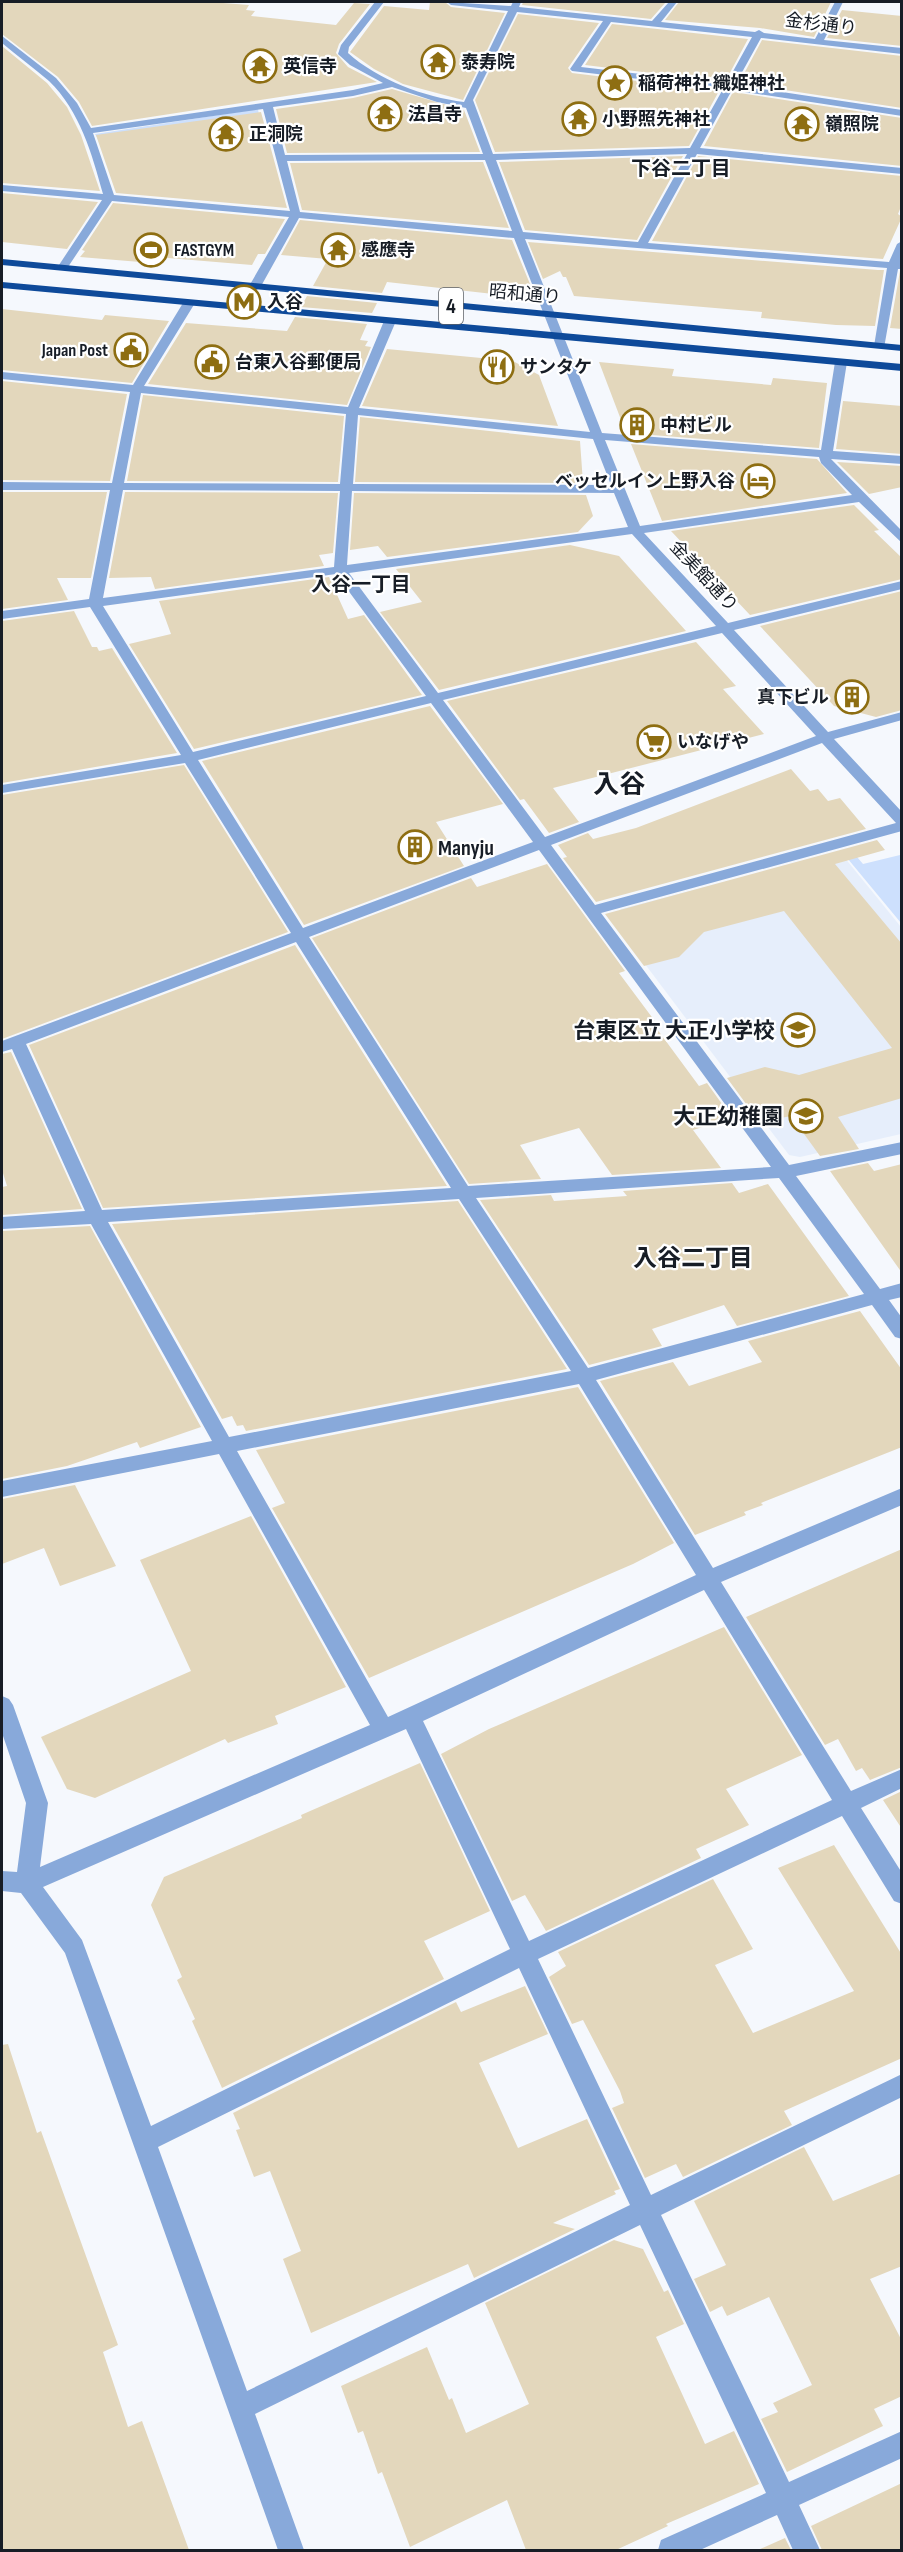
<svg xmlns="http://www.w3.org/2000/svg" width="903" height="2552" font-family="'Sofia Sans Condensed','Noto Sans JP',sans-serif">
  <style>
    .built { fill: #e6eefb }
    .green { fill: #cde0fd }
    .building { fill: #e3d7bc }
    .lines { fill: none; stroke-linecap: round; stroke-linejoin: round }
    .minor { fill: #88a9da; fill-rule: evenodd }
    .highway { fill: #0e4a9a; fill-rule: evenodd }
    .labels { text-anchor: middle; stroke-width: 4.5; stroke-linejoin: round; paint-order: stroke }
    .far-street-label { font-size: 18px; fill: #171d26; stroke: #fff }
    .far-poi-label { font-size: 18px; font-weight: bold; fill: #171d26; stroke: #fff; text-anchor: start }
    .far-neighbourhood-label { font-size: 20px; font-weight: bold; fill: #171d26; stroke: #fff }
    .shield { fill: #fff; stroke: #5d6167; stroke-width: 1.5 }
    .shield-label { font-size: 21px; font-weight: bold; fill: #171d26 }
    .poi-label { font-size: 22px; font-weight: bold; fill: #171d26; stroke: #fff; text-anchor: end }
    .neighbourhood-label { font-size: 24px; font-weight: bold; fill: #171d26; stroke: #fff }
    .quarter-label { font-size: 26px; font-weight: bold; fill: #171d26; stroke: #fff }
  </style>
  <rect width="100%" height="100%" fill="#f5f8fd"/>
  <path class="built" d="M840 852 901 927V1134L800 1157 789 1155 611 919 621 909Z"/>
  <path class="green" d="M258 109 260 121 103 149 95 134Z
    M852 851 863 864 900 855 901 857V923L843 853Z"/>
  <path class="building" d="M2 2H210L249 5 246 10 255 11 251 16 336 25 354 3 370 4 339 44 336 53 348 67 377 82 92 126 79 102 58 77 2 34Z
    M430 2H445L451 7 505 13 463 100 403 84 374 69 350 52 384 6 429 10Z
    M523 2H666L651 19 522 5Z
    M679 2H831L814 37 760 28 665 20Z
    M842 10 902 16V46L827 38Z
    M518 14 599 23 568 68 572 73 719 91 689 146 495 152 475 100Z
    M612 24 748 39 725 82 585 65Z
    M762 40 902 56V108L739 83Z
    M2 46 47 83 67 107 81 135 100 191 2 183Z
    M392 89 464 110 480 152 287 153 276 109 353 98Z
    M733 92 902 118V166L704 146Z
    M261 112 287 208 116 193 96 135Z
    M683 156 637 240 525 230 499 162Z
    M698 156 902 176V204L898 214 902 217 883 259 652 241Z
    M483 162 509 228 302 210 290 163Z
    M2 193 98 202 67 249 2 242Z
    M113 203 285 219 265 254H258L252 265 156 257 152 263 80 257 85 251 82 250Z
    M300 220 512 240 530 284 502 295 387 282 382 293 313 286 328 259 281 255Z
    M528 242 878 270H884L875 326 836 325 761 318 762 312 574 296 566 277H563L560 271 543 279Z
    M900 271H902V329L890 328Z
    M307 296 377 303 372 313 301 307Z
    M2 309 102 320 105 315 169 321 132 383 2 370Z
    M295 317 367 324 360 340 368 341 365 346 371 347 347 405 148 384 186 323 287 331Z
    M387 349 513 361 539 375 558 426 362 406Z
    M599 362 674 369 672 376 771 385 773 378 827 383 819 448 626 433Z
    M2 381 127 394 110 481 2 480Z
    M143 395 344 416 338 482 127 481Z
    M843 401 902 406V454L836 449Z
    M360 417 580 441 583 483 355 482Z
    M631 444 817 459 847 493 662 521Z
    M837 462 902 466V487L869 494Z
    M2 492H107L91 578H57L68 600 2 609Z
    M125 492 338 493 333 553 319 555 324 566 155 589 151 577 109 578Z
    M354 493 586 495 593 516 578 532 387 557 378 546 350 550Z
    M854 505 879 530 874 531 902 558V579L750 615 671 531Z
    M570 545 619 556 686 631 439 690 380 612 422 602 396 569Z
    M329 577 348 619 364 615 422 695 194 749 129 644 171 634 159 601Z
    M902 591V710L876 717 834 706 760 626Z
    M74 611 92 647H97L99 651 112 648 177 753 2 783V621Z
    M696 642 736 686 723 689 764 734 553 788 579 822 549 833 524 799 520 800 447 701Z
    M430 706 503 804 436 822 464 866 304 925 202 761Z
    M184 765 288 932 2 1039V795Z
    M791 769 810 791 818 789 828 801 840 798 866 829 596 902 563 858 567 857 558 845 588 833 593 839 636 828Z
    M877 840 885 850 835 864 902 944V1098L838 1117 859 1149 820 1156 791 1116 781 1118 771 1106 752 1112 727 1078 765 1067 799 1075 892 1048 784 911 704 932 679 957 644 966 605 914Z
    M547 864 625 971 619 973 660 1028 657 1029 699 1086 707 1083 732 1118 693 1130 721 1168 612 1175 579 1128 520 1145 541 1179 469 1184 312 938 471 878 477 887Z
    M295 945 447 1186 103 1208 29 1045Z
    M11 1052 82 1209 2 1215V1187L7 1186 2 1170V1054Z
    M868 1163 874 1171 902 1164V1273L830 1171Z
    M732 1183 739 1193 768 1184 849 1296 737 1326 724 1305 652 1329 662 1346 589 1365 480 1200 551 1195 554 1201 627 1196 623 1191Z
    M458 1201 567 1369 246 1431 243 1425 237 1426 232 1416 222 1419 112 1224Z
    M90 1226 201 1427 140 1448 137 1442 67 1466 2 1479V1231Z
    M860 1311 902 1370V1447L761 1503 763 1505 744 1512 746 1515 695 1535 600 1381 673 1362 689 1386 762 1362 748 1341Z
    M578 1387 674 1543 633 1564 369 1678 272 1508 285 1503 256 1450Z
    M75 1485 116 1566 60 1586 44 1548 2 1564V1499Z
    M251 1516 346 1687 275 1716 278 1724 228 1743 225 1739 95 1798 67 1789 41 1737 191 1671 140 1560Z
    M902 1549V1767L870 1780 862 1768 856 1771 838 1739 825 1745 746 1617Z
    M724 1627 802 1755 726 1789 749 1825 696 1849 701 1858 546 1931 525 1895 512 1901 441 1754 489 1729Z
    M420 1763 490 1911 424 1941 444 1979 222 2088 192 2021 195 2019 177 1980 182 1977 151 1905 164 1877 302 1818 301 1815Z
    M902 1791V1829L883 1800Z
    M834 1845 902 1955V2058L784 2111 792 2125 683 2177 676 2164 645 2178 612 2108 624 2103 620 2091 583 2020 572 2024 549 1977 566 1966 558 1952 713 1879 753 1949 715 1965 753 2033 854 1991 778 1868Z
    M525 1986 548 2034 479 2063 518 2148 587 2119 620 2189 614 2191 616 2194 553 2223 575 2229 474 2278 468 2264 311 2333 283 2259 301 2251 270 2171 254 2177 236 2130 240 2129 233 2113 456 2002 461 2012Z
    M8 2044 37 2133 41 2131 118 2345 103 2352 128 2427 142 2421 189 2550H2V2045Z
    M804 2147 833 2201 902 2173V2266L870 2279 902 2341V2396L874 2409 883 2426 787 2472 761 2419 778 2412 773 2403 812 2385 769 2297 727 2316 722 2306 710 2312 694 2279 726 2265 694 2201Z
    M614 2240 643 2249 664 2292 668 2290 684 2324 656 2337 705 2444 734 2431 759 2484 666 2524 668 2526 616 2550H526L507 2500 410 2547 382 2472 378 2474 363 2431 358 2433 341 2386 427 2347 449 2400 452 2398 466 2433 529 2404 485 2303Z
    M902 2483V2550H822L811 2526Z
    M785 2538 791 2550H758Z"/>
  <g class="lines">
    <path class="minor" d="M375 2H384L349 47 348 53C378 80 424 97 464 102L508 11 451 5 447 2 511 6 513 2H521L519 7 652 21 669 2H677L661 22 755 32 759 30 764 33 815 39 835 2H843L824 40 902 48V54L761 38 735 85 902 110V116L732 90 700 148 902 168V174L697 154 648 243 889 262 897 244 902 241V269H898L884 348 874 346 887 268 525 239 602 433 821 450 835 362 841 359 847 362 833 451 902 456V464L831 459 902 531V543L859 502 644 533 728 623 902 581V589L734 630 828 732 902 712V720L834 739 902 812V831L601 913 789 1165 902 1142V1154L796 1176 880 1289 902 1283V1297L889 1300 902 1318V1339L895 1337 872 1305 596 1380 713 1568 902 1488V1505L721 1582 851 1791 902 1769V1788L861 1808 902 1873V1904L894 1901 842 1816 538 1959 651 2195 902 2074V2097L661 2215 789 2482 902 2431V2458L799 2505 820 2550H793L777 2515 700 2550H658L661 2540 766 2493 640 2225 255 2414 304 2550H278L65 1953 21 1893 2 1891V1871L17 1872 26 1803 2 1733V1696L9 1699 13 1705 48 1803 40 1867 370 1725 219 1454 2 1497V1481L212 1441 91 1224 2 1229V1217L85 1211 12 1049 2 1052V1041L291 933 185 763 2 793V785L181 755 90 607 2 619V611L89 599 110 490H2V482L112 483 130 392 2 379V372L133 385 183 303 189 300 195 303 144 386 348 407 384 321 390 318 396 321 359 408 590 432 514 238 299 218 260 288 254 291 248 288 289 217 112 201 66 270H58L57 268 102 200 2 191V185L103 194C92 154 80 111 49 81 34 68 17 56 2 43V36L56 78 77 103 91 128 353 90 383 83 350 65 338 54 341 45ZM517 12 603 21 570 69 572 71 723 89 690 148 493 154 473 100ZM611 22 752 37 726 84 581 67ZM392 87 437 102 466 108 483 154 285 155 273 107 353 96ZM263 109 290 211 114 195 93 133ZM687 154 638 242 523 232 496 160ZM485 160 512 231 300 212 287 161ZM141 393 346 414 340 484 124 483ZM358 415 593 439 611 485 353 484ZM605 440 819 457 821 463 852 495 640 526ZM123 490 340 491 334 567 103 598ZM352 491 614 493 628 527 347 565ZM632 534 716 626 438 693 349 573ZM336 574 426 696 193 752 103 606ZM722 633 816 736 545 837 443 700ZM431 703 533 842 303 928 198 760ZM822 743 896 823 595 905 551 845ZM539 850 771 1167 468 1186 309 937ZM296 942 451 1188 102 1210 26 1044ZM779 1178 864 1294 588 1368 476 1198ZM459 1199 571 1371 229 1437 108 1222ZM579 1384 696 1575 388 1717 237 1451ZM704 1590 832 1800 529 1941 423 1721ZM406 1729 510 1949 151 2126 82 1940 43 1887ZM519 1968 630 2205 247 2391 158 2147Z"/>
    <path class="highway" d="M2 259 902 345V351L2 265Z
      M2 282 902 364V371L2 288Z"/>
  </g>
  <defs>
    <symbol id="temple-ring" viewBox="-11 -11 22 22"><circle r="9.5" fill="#fff" stroke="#8e6e12" stroke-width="1.5"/><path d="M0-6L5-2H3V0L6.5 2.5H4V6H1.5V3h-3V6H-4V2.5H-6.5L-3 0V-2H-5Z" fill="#8e6e12"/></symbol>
    <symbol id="sight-ring" viewBox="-11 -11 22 22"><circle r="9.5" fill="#fff" stroke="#8e6e12" stroke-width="1.5"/><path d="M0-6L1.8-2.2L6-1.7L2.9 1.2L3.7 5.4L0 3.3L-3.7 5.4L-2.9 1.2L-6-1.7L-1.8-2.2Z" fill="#8e6e12"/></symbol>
    <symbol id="stadium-ring" viewBox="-11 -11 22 22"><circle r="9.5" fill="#fff" stroke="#8e6e12" stroke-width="1.5"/><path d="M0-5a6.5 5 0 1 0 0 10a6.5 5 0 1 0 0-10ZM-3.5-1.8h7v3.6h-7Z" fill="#8e6e12"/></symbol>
    <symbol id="metro-ring" viewBox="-11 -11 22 22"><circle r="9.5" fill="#fff" stroke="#8e6e12" stroke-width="1.5"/><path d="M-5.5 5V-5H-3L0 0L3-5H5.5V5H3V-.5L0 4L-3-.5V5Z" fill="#8e6e12"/></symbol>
    <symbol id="civic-ring" viewBox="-11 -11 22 22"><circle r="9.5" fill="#fff" stroke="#8e6e12" stroke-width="1.5"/><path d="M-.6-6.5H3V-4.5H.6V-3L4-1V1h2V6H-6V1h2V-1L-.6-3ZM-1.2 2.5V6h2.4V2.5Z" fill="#8e6e12"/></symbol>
    <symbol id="restaurant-ring" viewBox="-11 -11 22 22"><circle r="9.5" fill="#fff" stroke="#8e6e12" stroke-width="1.5"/><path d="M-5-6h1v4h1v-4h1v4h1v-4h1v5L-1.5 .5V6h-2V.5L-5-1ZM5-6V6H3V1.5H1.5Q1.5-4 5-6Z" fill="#8e6e12"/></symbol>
    <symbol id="building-ring" viewBox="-11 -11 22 22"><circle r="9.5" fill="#fff" stroke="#8e6e12" stroke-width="1.5"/><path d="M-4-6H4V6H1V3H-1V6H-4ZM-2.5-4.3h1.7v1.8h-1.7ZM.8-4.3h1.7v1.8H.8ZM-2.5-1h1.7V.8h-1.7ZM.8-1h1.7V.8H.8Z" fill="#8e6e12"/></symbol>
    <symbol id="hotel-ring" viewBox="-11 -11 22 22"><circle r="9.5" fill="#fff" stroke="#8e6e12" stroke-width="1.5"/><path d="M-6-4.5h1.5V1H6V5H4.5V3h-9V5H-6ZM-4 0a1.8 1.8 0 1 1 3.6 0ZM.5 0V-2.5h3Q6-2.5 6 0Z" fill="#8e6e12"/></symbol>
    <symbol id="supermarket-ring" viewBox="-11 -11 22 22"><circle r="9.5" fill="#fff" stroke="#8e6e12" stroke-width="1.5"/><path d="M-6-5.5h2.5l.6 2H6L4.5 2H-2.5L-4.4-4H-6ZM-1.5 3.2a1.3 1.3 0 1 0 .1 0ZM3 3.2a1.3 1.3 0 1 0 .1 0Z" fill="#8e6e12"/></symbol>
    <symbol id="school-ring" viewBox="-11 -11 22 22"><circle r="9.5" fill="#fff" stroke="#8e6e12" stroke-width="1.5"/><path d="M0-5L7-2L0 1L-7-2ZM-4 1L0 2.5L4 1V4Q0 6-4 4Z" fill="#8e6e12"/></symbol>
  </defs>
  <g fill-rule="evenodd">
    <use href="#temple-ring" x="419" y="43" width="38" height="38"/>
    <use href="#temple-ring" x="241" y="47" width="38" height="38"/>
    <use href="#sight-ring" x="596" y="64" width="38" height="38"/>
    <use href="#temple-ring" x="366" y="95" width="38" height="38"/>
    <use href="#temple-ring" x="560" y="100" width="38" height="38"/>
    <use href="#temple-ring" x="783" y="105" width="38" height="38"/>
    <use href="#temple-ring" x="207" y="115" width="38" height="38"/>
    <use href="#stadium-ring" x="132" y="231" width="38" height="38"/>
    <use href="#temple-ring" x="319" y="231" width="38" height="38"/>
    <use href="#metro-ring" x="225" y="283" width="38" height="38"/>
    <use href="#civic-ring" x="112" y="331" width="38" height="38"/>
    <use href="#civic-ring" x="193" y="343" width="38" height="38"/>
    <use href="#restaurant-ring" x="478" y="348" width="38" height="38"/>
    <use href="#building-ring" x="618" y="406" width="38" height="38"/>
    <use href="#hotel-ring" x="739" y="462" width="38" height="38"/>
    <use href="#building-ring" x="833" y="678" width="38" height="38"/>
    <use href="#supermarket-ring" x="635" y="723" width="38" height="38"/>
    <use href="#building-ring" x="396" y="828" width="38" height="38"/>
    <use href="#school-ring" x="779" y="1011" width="38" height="38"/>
    <use href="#school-ring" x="787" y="1097" width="38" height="38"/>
  </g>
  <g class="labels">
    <g class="far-street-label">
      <text transform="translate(821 24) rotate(7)" y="6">金杉通り</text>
      <text transform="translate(525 294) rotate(5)" y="6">昭和通り</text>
      <text transform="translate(704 576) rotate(47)" y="6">金美館通り</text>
    </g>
    <g class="far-poi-label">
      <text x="461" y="68">泰寿院</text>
      <text x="283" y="72">英信寺</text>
      <text x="638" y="89">稲荷神社 織姫神社</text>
      <text x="408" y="120">法昌寺</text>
      <text x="602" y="125">小野照先神社</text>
      <text x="825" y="130">嶺照院</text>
      <text x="249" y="140">正洞院</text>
      <text x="174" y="256">FASTGYM</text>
      <text x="361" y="256">感應寺</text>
      <text x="267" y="308">入谷</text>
      <text x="108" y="356" text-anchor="end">Japan Post</text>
      <text x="235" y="368">台東入谷郵便局</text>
      <text x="520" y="373">サンタケ</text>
      <text x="660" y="431">中村ビル</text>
      <text x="735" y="487" text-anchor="end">ベッセルイン上野入谷</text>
      <text x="829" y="703" text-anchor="end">真下ビル</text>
      <text x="677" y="748">いなげや</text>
    </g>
    <g class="far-neighbourhood-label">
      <text x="681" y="175">下谷二丁目</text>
      <text x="361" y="591">入谷一丁目</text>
    </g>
    <rect class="shield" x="439" y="288" width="24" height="36" rx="4.5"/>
    <g class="shield-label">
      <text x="451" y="313">4</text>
    </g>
    <g class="poi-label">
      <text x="438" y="855" text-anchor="start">Manyju</text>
      <text x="775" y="1038">台東区立 大正小学校</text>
      <text x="783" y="1124">大正幼稚園</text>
    </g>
    <g class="neighbourhood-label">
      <text x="693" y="1266">入谷二丁目</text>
    </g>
    <g class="quarter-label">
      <text x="619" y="793">入谷</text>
    </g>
  </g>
  <rect width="903" height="2552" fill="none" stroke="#171d26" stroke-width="6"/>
</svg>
